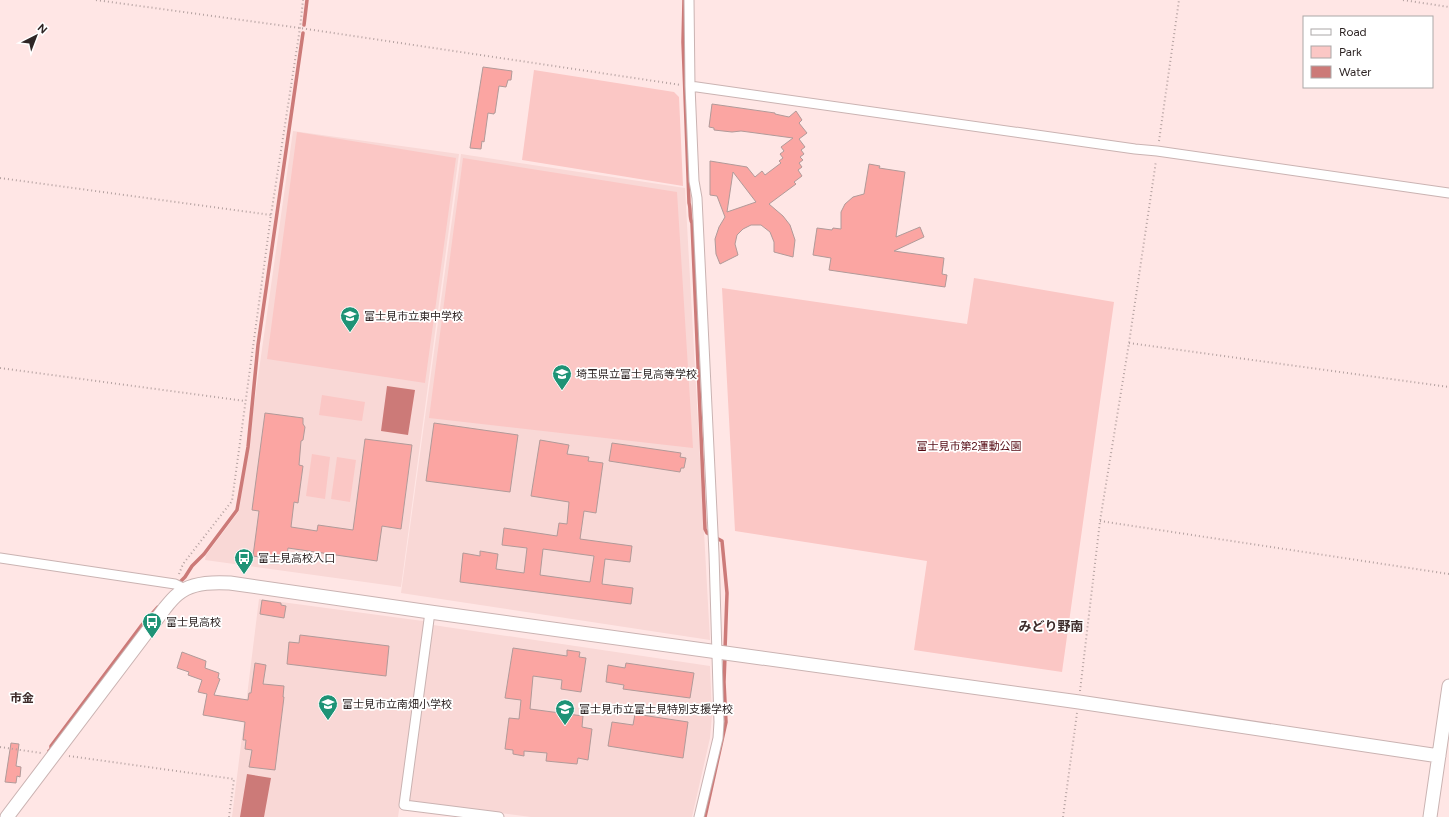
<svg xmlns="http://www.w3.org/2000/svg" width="1449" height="817" font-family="Figtree,'Noto Sans JP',sans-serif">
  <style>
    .built { fill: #f9d8d6 }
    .green { fill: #fbc7c5 }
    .water { fill: #cc7a78 }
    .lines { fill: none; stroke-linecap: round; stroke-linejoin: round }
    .stream { stroke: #cc7a78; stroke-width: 3.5 }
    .building { fill: #fba5a2; stroke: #b19a99; fill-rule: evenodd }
    .street-casing { stroke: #cab3b2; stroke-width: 11 }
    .secondary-casing { stroke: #cab3b2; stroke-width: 15 }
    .path { stroke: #b4a1a0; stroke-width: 2; stroke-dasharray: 1 3; stroke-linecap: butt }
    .street { stroke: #fff; stroke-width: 9 }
    .secondary { stroke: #fff; stroke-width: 13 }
    .labels { text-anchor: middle; stroke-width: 3.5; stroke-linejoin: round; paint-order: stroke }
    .poi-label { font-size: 11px; fill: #2e2525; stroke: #fff; text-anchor: start }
    .park-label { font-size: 11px; fill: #540912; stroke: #fff }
    .neighbourhood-label { font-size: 12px; font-weight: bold; fill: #3c2a29; stroke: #fff }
    .quarter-label { font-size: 13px; font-weight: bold; fill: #3c2a29; stroke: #fff }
  </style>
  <rect width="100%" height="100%" fill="#ffe6e5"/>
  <path class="built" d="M293 131 459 154 401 587 205 560 206 555 239 511Z
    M461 154 685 188 710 640 401 593Z
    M259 599 423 621 425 625 398 817H232Z
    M433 625 710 666 712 715 710 738 692 817H531L408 801Z"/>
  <path class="green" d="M534 70 674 92 679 97 683 186 522 160Z
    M297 132 456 158 425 383 267 359Z
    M463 158 677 192 693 448 429 418Z
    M974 278 1114 302 1062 672 914 650 927 561 735 531 722 288 967 324Z
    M322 395 365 402 362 421 319 415Z
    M312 454 330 457 325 499 306 496Z
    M337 457 356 460 350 502 331 499Z"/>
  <path class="water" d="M387 386 415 390 408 435 381 431Z
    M247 774 271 778 264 817H240Z"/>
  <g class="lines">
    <path class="stream" d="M684 0 683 42 689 203C691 209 689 217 692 223L705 529 707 533 722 541 727 593 725 650
      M304 25 307 0
      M178 584 185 577 192 566 204 554 237 510 248 447 258 345 303 33
      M49 751 51 749V746L141 626 158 607
      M705 817 726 722 724 682 725 656"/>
  </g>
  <path class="building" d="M483 67 512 71 511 80H508L506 87 499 86 495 113H494V114L488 113 484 142 482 141 481 149 470 148Z
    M712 104 775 113V114L789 117 796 111 802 120 799 123 807 133 799 139 805 147 801 150 804 154 800 157 803 160 799 163 802 167 798 170 802 176 794 182 796 184 769 204 783 216 790 225 795 240 793 257 774 252V242L770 232 761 225H751L743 229 737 235 735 244 738 255 720 264 716 254 715 239 719 227 725 217 717 196 710 195V161L747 167 755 177 762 171 765 175 781 163 779 161 783 158 780 154 784 151 781 147 793 138 741 131 732 132 714 130V128L709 127ZM733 172 756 202 727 212Z
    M869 164 880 166 879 168 905 172 896 237 920 227 924 237 894 251 944 258 942 274 947 275 945 287 829 270 831 258 813 255 817 228 832 230 833 228 841 229V212L845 204 853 197 864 194Z
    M265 413 303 418V424L305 427 303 440 301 441 299 465 303 466 298 503 294 502 291 527 317 531 318 525 353 530 365 439 412 445 401 529 382 526 377 561 288 548 286 561 253 556 259 511 252 510Z
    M434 423 518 435 510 492 426 481Z
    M540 440 569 445 567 454 589 457 588 461 603 463 596 513 584 511 580 539 632 546 630 562 605 559 602 584 633 588 631 604 460 582 463 553 480 556V551L498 554 496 569 524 573 527 548 502 545 504 528 557 536 559 523 567 524 569 502 531 496ZM543 549 594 556 590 582 540 575Z
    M612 443 681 453 680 457 686 458 684 468H681L680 472 609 461Z
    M262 600 281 603V605L286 606 284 618 260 614Z
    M300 635 389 646 386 676 287 664 289 642 299 643Z
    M513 648 567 656V650L580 652 579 657 586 658 581 692 561 689 562 680 533 676 530 709 583 716 582 727 592 729 588 760 578 758 577 764 546 761 547 753 524 751V756L513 754V750L505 749 509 718 519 719 521 700 505 698Z
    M182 652 206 661 205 668 219 673 218 678 220 679 214 695 248 700 249 693H251L255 663 266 665 263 684 284 686 283 697H284L275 770 249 767 252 750 245 749 246 740H243L245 722 203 715 207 694 198 692 202 680 188 675 189 672 177 668Z
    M626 663 694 673 690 698 623 689 624 685 606 682 608 665 625 668Z
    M635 714 688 722 683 758 608 746 612 722 633 725Z
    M11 743 19 744 16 766 21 767 20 777 17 776 16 783 5 782Z"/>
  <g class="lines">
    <defs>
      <path id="street" d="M689 0 690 86 694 181 697 198 714 554 719 722 718 738 699 817
        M690 86 1135 149 1157 151 1449 193
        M0 558 175 584 185 589
        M430 612 404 805 499 817"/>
      <path id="secondary" d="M7 817 165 608C169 603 173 598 178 594 191 582 214 582 230 583L430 612 1079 702 1439 756
        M1430 817 1449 686"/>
    </defs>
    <use href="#street" class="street-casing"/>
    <use href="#secondary" class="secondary-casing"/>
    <path class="path" d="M96 0 300 28 681 85
      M1403 0 1449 7
      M1159 141 1179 0
      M0 178 271 215
      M1129 343 1449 387
      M0 368 245 401
      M1100 521 1449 574
      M179 574 183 564 232 501 271 215 300 28 303 0
      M1080 691 1100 521 1129 343 1156 161
      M0 747 41 753
      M69 756 234 779 229 817
      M1063 817 1077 713"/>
    <use href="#street" class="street"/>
    <use href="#secondary" class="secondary"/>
  </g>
  <defs>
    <symbol id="school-pin" viewBox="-11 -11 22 30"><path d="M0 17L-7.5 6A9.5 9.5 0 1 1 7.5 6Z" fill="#1e9376" stroke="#fff"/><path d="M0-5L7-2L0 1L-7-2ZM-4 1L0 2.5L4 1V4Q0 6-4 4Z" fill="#fff"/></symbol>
    <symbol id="bus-pin" viewBox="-11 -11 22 30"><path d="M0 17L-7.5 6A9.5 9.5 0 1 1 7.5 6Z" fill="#1e9376" stroke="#fff"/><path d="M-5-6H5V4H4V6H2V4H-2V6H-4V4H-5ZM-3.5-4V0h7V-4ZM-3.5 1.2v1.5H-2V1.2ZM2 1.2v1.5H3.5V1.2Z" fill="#fff"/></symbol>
  </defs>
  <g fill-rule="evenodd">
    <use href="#school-pin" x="339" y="305" width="22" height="30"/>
    <use href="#school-pin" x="551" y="363" width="22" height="30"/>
    <use href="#bus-pin" x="233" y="547" width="22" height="30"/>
    <use href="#bus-pin" x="141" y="611" width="22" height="30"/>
    <use href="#school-pin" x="317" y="693" width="22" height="30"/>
    <use href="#school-pin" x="554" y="698" width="22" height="30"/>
  </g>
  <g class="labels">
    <g class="poi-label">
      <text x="364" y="320">富士見市立東中学校</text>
      <text x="576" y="378">埼玉県立富士見高等学校</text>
      <text x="258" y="562">富士見高校入口</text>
      <text x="166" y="626">富士見高校</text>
      <text x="342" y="708">富士見市立南畑小学校</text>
      <text x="579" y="713">富士見市立富士見特別支援学校</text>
    </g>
    <g class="park-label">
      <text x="969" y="450">富士見市第2運動公園</text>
    </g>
    <g class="neighbourhood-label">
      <text x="22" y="702">市金</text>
    </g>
    <g class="quarter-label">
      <text x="1051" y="631">みどり野南</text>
    </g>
  </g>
  <rect x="1303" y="16" width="130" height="72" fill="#ffffff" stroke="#aba8a8"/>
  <rect x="1311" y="29" width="20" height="6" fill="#ffffff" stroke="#aba8a8"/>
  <text x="1339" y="36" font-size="12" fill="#2e2525">Road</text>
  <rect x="1311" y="46" width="20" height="12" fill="#fbc7c5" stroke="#aba8a8"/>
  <text x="1339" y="56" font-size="12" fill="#2e2525">Park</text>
  <rect x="1311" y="66" width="20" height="12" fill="#cc7a78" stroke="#aba8a8"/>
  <text x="1339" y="76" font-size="12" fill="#2e2525">Water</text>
  <g transform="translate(36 36) rotate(42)" stroke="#ffffff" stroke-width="3" paint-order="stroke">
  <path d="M0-3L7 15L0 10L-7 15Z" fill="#2e2525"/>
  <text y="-6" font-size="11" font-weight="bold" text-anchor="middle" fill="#2e2525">N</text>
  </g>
</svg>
